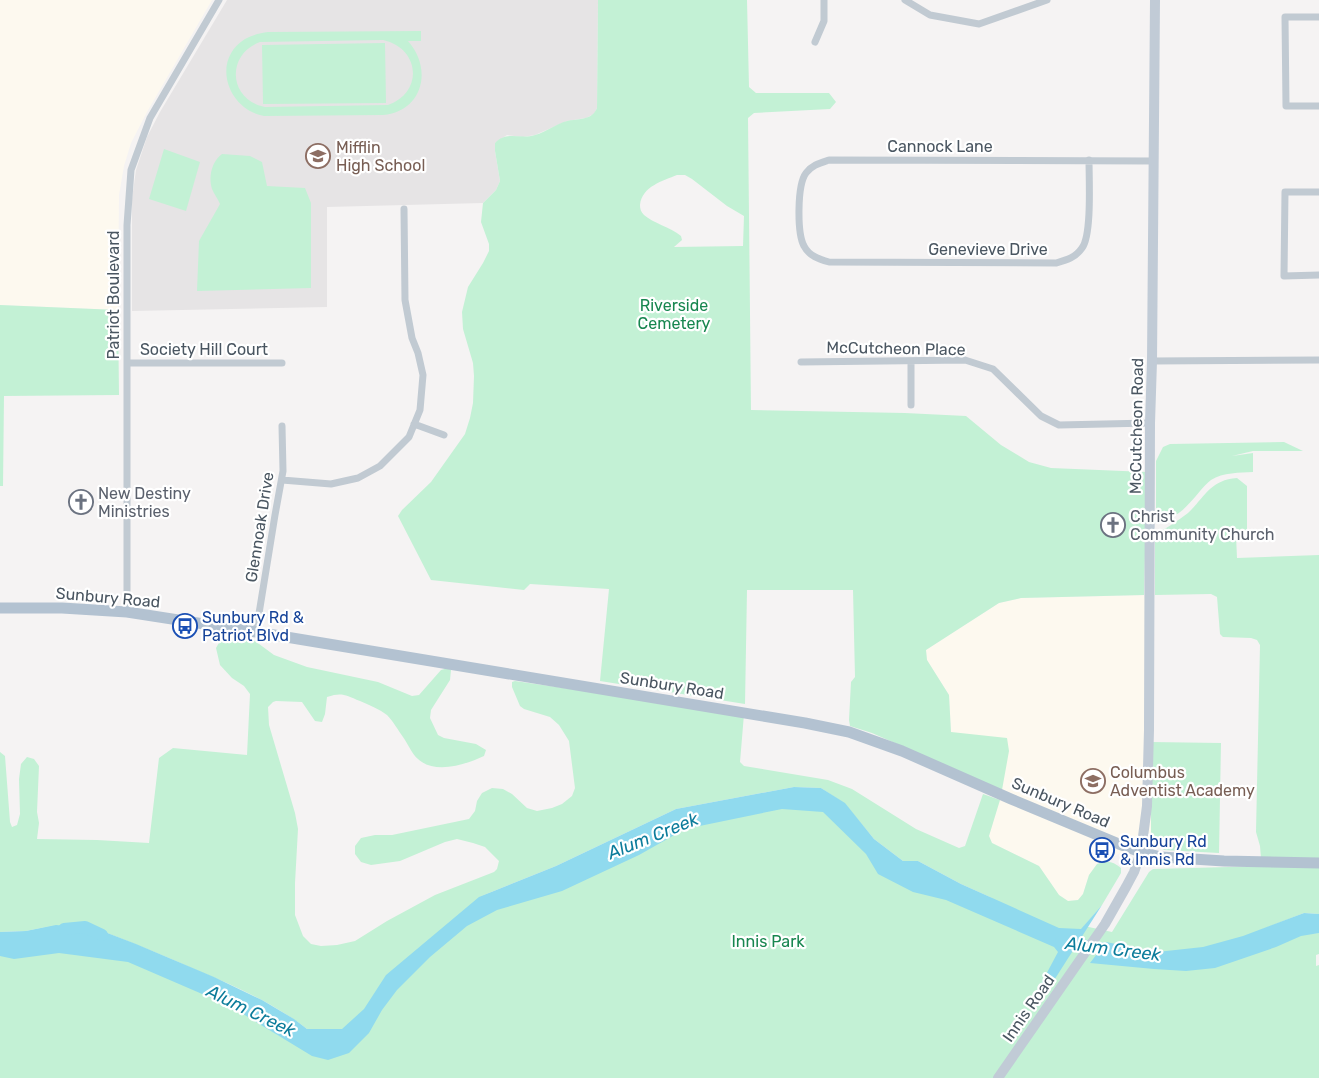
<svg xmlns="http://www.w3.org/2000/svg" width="1319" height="1078" font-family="Rubik,sans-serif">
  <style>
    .commercial { fill: #fdf9ef }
    .education { fill: #e6e4e5 }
    .green { fill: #c3f1d5; fill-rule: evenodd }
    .water { fill: #90daee }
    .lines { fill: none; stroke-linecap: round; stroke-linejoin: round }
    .river { stroke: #90daee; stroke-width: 12 }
    .street { stroke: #c1cad2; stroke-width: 7 }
    .secondary { stroke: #c1cbd6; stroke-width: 10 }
    .primary { stroke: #b3c2d1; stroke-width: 11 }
    .labels { text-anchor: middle; stroke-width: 4.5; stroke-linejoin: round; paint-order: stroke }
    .street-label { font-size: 16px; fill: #4a5661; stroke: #fff }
    .education-label { font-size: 16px; fill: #785e54; stroke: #fff; text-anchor: start }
    .park-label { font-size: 16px; fill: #17864f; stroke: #fff }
    .worship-label { font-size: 16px; fill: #5b616d; stroke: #fff; text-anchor: start }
    .transit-label { font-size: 16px; fill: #164399; stroke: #fff; text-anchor: start }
    .water-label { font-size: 18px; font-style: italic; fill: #0c7c9b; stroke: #fff }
  </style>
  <rect width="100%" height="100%" fill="#f5f3f3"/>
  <path class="commercial" d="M0 0H212L147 112 131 143 124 166 119 195 118 310 0 305Z
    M1149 595 1151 742V835L1106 861 1097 864 1089 875 1083 894 1078 900 1068 901 1059 895 1039 866 992 843 989 836 1002 790 951 732 949 695 927 660 926 650 999 603 1021 598Z"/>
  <path class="education" d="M227 0H598L597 108 594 114 586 118 567 121 535 135 523 137 507 135 495 143V151L500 181 496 190 483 203 327 207V307L132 311V199L136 170 147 137 160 112Z"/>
  <path class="green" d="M598 0H747L749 87 756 93H829L836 102 830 109 754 113 748 118 751 410 905 413 966 416 1001 445 1029 462 1051 468 1147 472 1144 595 1021 598 999 603 926 650 927 660 949 695 951 732 1007 738 1009 751 1002 790 872 733 850 726 849 720 851 682 855 677 853 590H747L745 704 600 681 609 589 530 584 524 590 431 580 398 516 402 510 431 482 465 434 470 418 473 403 474 376 473 363 463 329 462 312 468 287 483 263 489 251V244L481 222 483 203 496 190 500 181 495 151V143C507 130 520 140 535 135 546 132 556 124 567 121 575 119 587 120 593 114 594 114 597 108 597 108ZM677 175H685L692 179 727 206 744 216 743 246 674 247 682 240 681 236C670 227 653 223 644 215 641 212 640 209 640 205 642 186 663 181 677 175Z
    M421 31V41H408C433 69 423 111 383 115L264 116C227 109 211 60 245 39 252 35 260 33 268 32ZM383 40C420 48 424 92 388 105L265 107C228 100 226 54 260 42Z
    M385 43 386 103 263 104 262 45Z
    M164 149 200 162 186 211 149 199Z
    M222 154 250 156 262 162 267 186 305 188 311 203V288L197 291 199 241 220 204C218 199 214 194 212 189 208 177 212 161 222 154Z
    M0 305 118 310 119 395 4 396 3 486H0Z
    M1284 442 1303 451H1253L1232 456 1253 453V472C1240 473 1223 472 1211 480 1196 491 1178 529 1156 514V461L1163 447 1170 444Z
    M1237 478 1247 486V534L1236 535 1237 558 1319 555V859L1261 858 1260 846 1256 832 1260 645 1257 640 1251 638 1223 637 1220 634 1217 597 1211 594 1155 595V535C1166 528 1178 521 1188 513 1205 497 1210 480 1237 478Z
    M239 637 251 638 274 655 307 667 378 682 412 696 419 695 441 670 448 668 451 670 450 680 431 710 430 718 438 735 444 738 476 744 486 750 484 756C467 764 435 775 418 759 412 754 408 744 403 737 398 730 393 721 387 715 379 709 369 705 360 701 345 695 342 692 327 697L325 714 322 722 315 721 302 702 276 701 273 702 268 707 269 725 295 813 298 829 295 883V915L303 936 311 944 321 946 337 945 355 941 387 921 435 895 494 872 497 869 499 861 485 847 473 843 457 839 445 842 400 861 371 865 361 862 355 854V846L361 838 375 835H392L469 819 475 811 477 801 482 793 492 788 503 789 512 794 527 808 537 811 552 808 562 804 572 796 575 788 569 741 559 725 550 717 524 709 520 706 512 687V682L515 681 744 714 740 762 744 766 828 780 852 789 916 829 959 848 965 846 983 794 1000 800 989 836 992 843 1039 866 1059 895 1068 901 1078 900 1083 894 1089 875 1097 864C1108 861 1112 861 1121 868V873L1102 905 1084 926 1112 932 1149 872 1153 869 1266 866 1319 867V914L1304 913 1263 929 1262 936 1319 933V954L1316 955V966L1319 965V1078H0V937L56 925 26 931 0 932V752L5 756 10 822 12 827 17 825 20 814 19 779 21 764 27 757 34 759 39 766 37 812 39 823 37 839 97 840 149 843 159 758 173 748 247 755 250 694 244 686 232 678 220 665 216 648 220 641ZM794 787 821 788 845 804 874 839 903 861H918L961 884 992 898 912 880 830 808 787 795 608 850 479 897 556 866 676 809ZM97 929C130 942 163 955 196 970 235 986 274 1003 307 1029H329L283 1038 244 1014V1009Z
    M1151 742 1221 743 1219 853 1164 850C1156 846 1154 843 1151 835Z"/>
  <path class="water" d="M794 787 821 788 845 803 874 839 903 861H918L961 884 1059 928 1081 929 1102 905 1037 1007 1042 982 1058 952 1054 947 946 900 913 892 878 874 866 854 823 812 782 809 685 829 639 855 562 891 497 910 467 926 430 957 397 990 382 1010 369 1033 349 1053 328 1060 312 1056 230 1006 128 962 59 953 14 959 0 956V932L26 931 56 925 97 929 136 944 214 977 262 1000 294 1019 307 1029H342L364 1009 386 975 479 897 556 866 676 809Z
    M1304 913 1319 914V933L1301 936 1276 947 1215 968 1186 971 1154 969 1090 963 1106 942 1157 952 1203 947 1243 936Z"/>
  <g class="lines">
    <path class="river" d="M64 929 85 927 102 935
      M1061 942 1118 951"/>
    <path class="street" d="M905 0 930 15 979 24 1047 0
      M1319 17H1285L1286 106H1319
      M815 42 824 21V0
      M1089 160C1089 179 1092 235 1082 248 1075 258 1067 260 1056 263L829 262C819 259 809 256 804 246 797 233 797 185 806 173 812 165 820 163 829 160L1154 161
      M1319 192H1285L1284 276 1319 275
      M911 361V405
      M1152 361 1319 360
      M801 362 965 360 993 369 1041 416 1059 425 1150 423
      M127 363H282
      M414 424 444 435
      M282 480 331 484 358 478 380 466 409 437 420 410 423 375 418 353 412 338 405 300 404 209
      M127 612V225L131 170 150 118 219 0
      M256 632 275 515 283 471 282 426"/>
    <path class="secondary" d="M998 1078 1105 924 1126 887 1134 872 1141 852 1147 806 1149 730 1150 423 1152 361 1155 0"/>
    <path class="primary" d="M0 608H62L127 612 256 632 805 723 849 732 902 751 1011 799 1119 844 1141 852 1161 857 1224 861 1319 863"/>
  </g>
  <defs>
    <symbol id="school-ring" viewBox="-11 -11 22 22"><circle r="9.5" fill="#fff" stroke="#8d6e63" stroke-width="1.5"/><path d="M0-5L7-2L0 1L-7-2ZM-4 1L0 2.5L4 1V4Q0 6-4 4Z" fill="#8d6e63"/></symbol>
    <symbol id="church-ring" viewBox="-11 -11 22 22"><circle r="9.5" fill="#fff" stroke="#6b7280" stroke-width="1.5"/><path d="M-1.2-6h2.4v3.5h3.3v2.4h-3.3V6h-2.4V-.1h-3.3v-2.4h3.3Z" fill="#6b7280"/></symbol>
    <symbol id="bus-ring" viewBox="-11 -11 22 22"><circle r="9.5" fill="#fff" stroke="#1a4fb4" stroke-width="1.5"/><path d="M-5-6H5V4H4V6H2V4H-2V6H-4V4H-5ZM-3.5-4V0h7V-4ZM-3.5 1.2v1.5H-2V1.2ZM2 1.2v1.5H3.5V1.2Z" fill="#1a4fb4"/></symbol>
  </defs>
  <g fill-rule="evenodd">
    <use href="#school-ring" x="304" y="142" width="28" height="28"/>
    <use href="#church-ring" x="67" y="488" width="28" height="28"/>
    <use href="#church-ring" x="1099" y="511" width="28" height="28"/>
    <use href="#bus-ring" x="171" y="612" width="28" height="28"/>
    <use href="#school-ring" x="1079" y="767" width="28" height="28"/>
    <use href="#bus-ring" x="1088" y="836" width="28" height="28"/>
  </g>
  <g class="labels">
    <g class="street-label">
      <text x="940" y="152">Cannock Lane</text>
      <text x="988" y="255">Genevieve Drive</text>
      <text transform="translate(113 295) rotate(-90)" y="6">Patriot Boulevard</text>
      <text transform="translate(896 348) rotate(1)" y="6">McCutcheon Place</text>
      <text x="204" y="355">Society Hill Court</text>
      <text transform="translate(1136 426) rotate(-89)" y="6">McCutcheon Road</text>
      <text transform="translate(259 527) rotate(-81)" y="6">Glennoak Drive</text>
      <text transform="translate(108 597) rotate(5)" y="6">Sunbury Road</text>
      <text transform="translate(672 685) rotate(9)" y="6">Sunbury Road</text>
      <text transform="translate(1061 802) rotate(23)" y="6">Sunbury Road</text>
      <text transform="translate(1028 1008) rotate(-55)" y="6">Innis Road</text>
    </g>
    <g class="education-label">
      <text x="336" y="153">Mifflin<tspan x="336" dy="18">High School</tspan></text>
      <text x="1110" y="778">Columbus<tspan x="1110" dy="18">Adventist Academy</tspan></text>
    </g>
    <g class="park-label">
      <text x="674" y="311">Riverside<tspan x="674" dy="18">Cemetery</tspan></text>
      <text x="768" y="947">Innis Park</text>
    </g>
    <g class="worship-label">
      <text x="98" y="499">New Destiny<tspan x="98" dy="18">Ministries</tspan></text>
      <text x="1130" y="522">Christ<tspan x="1130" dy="18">Community Church</tspan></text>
    </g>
    <g class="transit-label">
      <text x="202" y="623">Sunbury Rd &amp;<tspan x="202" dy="18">Patriot Blvd</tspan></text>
      <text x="1120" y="847">Sunbury Rd<tspan x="1120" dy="18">&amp; Innis Rd</tspan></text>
    </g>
    <g class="water-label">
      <text transform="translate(653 836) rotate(-22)" y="6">Alum Creek</text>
      <text transform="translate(1113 949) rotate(7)" y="6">Alum Creek</text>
      <text transform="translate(251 1011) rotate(26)" y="6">Alum Creek</text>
    </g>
  </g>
</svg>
